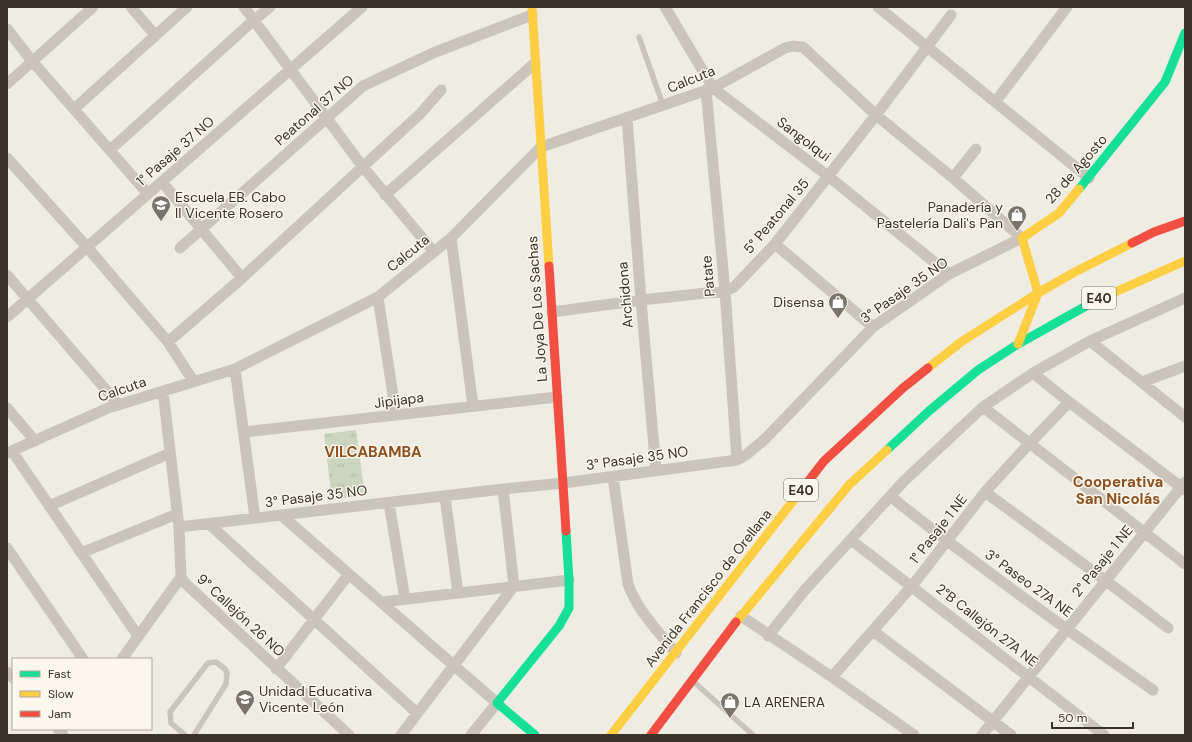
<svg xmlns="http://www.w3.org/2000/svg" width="1192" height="742" font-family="'DM Sans',sans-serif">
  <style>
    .park { fill: url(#park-tufts) }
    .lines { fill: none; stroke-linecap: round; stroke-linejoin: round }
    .lane { stroke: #c9c4bc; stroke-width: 5.5 }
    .street { stroke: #c9c4bc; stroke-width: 11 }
    .fast { stroke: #16e098; stroke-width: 9 }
    .slow { stroke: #ffcf43; stroke-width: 9 }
    .jam { stroke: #f24e42; stroke-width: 9 }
    .labels { text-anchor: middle; stroke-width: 3; stroke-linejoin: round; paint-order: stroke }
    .shield { fill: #fbf7ec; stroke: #746d64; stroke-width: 1 }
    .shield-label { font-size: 13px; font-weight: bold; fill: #3a322a }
    .street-label { font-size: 14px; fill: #3a322a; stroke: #fbf7ec }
    .poi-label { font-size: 14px; fill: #3a322a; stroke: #fbf7ec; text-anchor: start }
    .neighbourhood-label { font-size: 15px; font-weight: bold; fill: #8d501f; stroke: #fbf7ec }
  </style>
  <defs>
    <pattern id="park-tufts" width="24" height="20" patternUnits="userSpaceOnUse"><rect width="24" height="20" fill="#ccd6be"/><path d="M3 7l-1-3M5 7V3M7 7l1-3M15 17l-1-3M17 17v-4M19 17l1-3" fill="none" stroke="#b0b8a3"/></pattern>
  </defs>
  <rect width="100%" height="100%" fill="#efece4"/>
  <path class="park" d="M356 430 365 495 332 500 324 434Z"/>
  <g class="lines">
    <path class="lane" d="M639 37 663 105
      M694 682 753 735
      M185 735 171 723 170 712 208 663 216 662 225 669 227 673 226 684 194 735"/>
    <path class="street" d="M131 7 155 35
      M244 7 363 167 434 252
      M665 7 713 88 828 176 949 274
      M878 7 1089 178
      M7 29 32 61 148 194
      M7 84 93 7
      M706 90 725 291 737 460
      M996 101 1067 7
      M74 109 187 7
      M627 118 641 300 656 470
      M110 150 254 20 270 7
      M7 158 87 247 168 342 194 382
      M953 178 976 149
      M162 182 242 278
      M385 195 535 63
      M451 238 473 406
      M775 244 873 327
      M180 248 363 86 433 53 532 15
      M7 275 119 405
      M378 297 396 415
      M552 312 641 300 725 291 734 287 775 244 876 115 951 15
      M7 317 362 7
      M1090 341 1185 417
      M168 342 242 278 420 114 441 90
      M235 369 255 518
      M1033 373 1069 402 1185 490
      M1142 382 1185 366
      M163 391 179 527 181 577 185 583 349 735
      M983 407 1185 564
      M7 408 35 441
      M244 432 557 397
      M12 451 138 636
      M7 453 108 408 235 369 378 297 451 238 541 147 713 88 785 48 793 46 803 47 876 115 953 178 1022 238 949 274 873 327 765 439 746 455 737 460 563 483 503 489 179 527
      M613 477 628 584C637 610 658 631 676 653
      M985 492 1105 580 1168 628
      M890 496C975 564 1064 628 1153 690
      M445 497 458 593
      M389 503 405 599
      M49 506 170 453
      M281 515 497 703 471 735
      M209 524 417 713
      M851 540 1104 735
      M7 548 83 659
      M81 553 177 514
      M382 602 569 580
      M741 616 832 677 914 735
      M873 631 1011 735
      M768 636 804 591 904 481 983 407 1033 373 1090 341 1185 298
      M122 659 181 577
      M276 669 349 574
      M7 672 13 678
      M832 677 912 586 985 492 1029 444 1069 402
      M58 729 63 735
      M401 735 514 586 503 489
      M982 735 1185 482"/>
    <path class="fast" d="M1079 189 1165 82 1185 33
      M887 450 929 411 978 370 1018 344 1095 301
      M535 735 497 703 559 626 569 608V580L566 531"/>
    <path class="slow" d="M532 7 549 266
      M1095 301 1185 261
      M1018 344 1038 293 1022 238 1059 213 1079 189
      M928 368 961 342 1038 293 1073 273 1132 243
      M736 622 849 485 887 450
      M611 735 800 492"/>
    <path class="jam" d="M1132 243 1154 232 1185 221
      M549 266 566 531
      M800 492 824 461 903 388 928 368
      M651 735 736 622"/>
  </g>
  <defs>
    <symbol id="school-pin" viewBox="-11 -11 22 30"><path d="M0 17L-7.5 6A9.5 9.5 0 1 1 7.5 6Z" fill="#79736b" stroke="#fbf7ec"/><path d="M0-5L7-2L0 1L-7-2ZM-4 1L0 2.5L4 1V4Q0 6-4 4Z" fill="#fff"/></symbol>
    <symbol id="shop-pin" viewBox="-11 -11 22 30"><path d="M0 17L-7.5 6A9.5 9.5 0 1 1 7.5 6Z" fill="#79736b" stroke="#fbf7ec"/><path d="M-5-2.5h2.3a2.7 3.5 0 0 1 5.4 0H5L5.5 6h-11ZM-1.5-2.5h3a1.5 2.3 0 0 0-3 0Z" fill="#fff"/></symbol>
  </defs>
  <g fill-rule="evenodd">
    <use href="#school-pin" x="150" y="194" width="22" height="30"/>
    <use href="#shop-pin" x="1006" y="204" width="22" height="30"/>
    <use href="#shop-pin" x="827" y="291" width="22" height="30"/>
    <use href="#school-pin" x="234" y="688" width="22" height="30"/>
    <use href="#shop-pin" x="719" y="691" width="22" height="30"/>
  </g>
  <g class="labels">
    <g class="shield">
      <rect x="1082" y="287" width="34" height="22" rx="3"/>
      <rect x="784" y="479" width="34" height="22" rx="3"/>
    </g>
    <g class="shield-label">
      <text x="1099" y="303">E40</text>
      <text x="801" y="495">E40</text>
    </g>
    <g class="street-label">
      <text transform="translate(691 79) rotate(-22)" y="5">Calcuta</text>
      <text transform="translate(314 110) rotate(-41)" y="5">Peatonal 37 NO</text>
      <text transform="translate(804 139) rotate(37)" y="5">Sangolqui</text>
      <text transform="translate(175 151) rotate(-41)" y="5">1° Pasaje 37 NO</text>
      <text transform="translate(1076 169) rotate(-49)" y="5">28 de Agosto</text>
      <text transform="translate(776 216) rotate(-50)" y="5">5° Peatonal 35</text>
      <text transform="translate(408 253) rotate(-39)" y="5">Calcuta</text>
      <text transform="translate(708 276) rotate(-95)" y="5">Patate</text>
      <text transform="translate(904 290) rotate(-35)" y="5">3° Pasaje 35 NO</text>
      <text transform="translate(625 295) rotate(-95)" y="5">Archidona</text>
      <text transform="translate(537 309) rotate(-94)" y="5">La Joya De Los Sachas</text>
      <text transform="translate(122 389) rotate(-19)" y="5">Calcuta</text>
      <text transform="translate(399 400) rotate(-7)" y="5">Jipijapa</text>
      <text transform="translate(637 458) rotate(-8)" y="5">3° Pasaje 35 NO</text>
      <text transform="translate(316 496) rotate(-7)" y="5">3° Pasaje 35 NO</text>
      <text transform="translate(938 529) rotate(-52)" y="5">1° Pasaje 1 NE</text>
      <text transform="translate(1102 561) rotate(-51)" y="5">2° Pasaje 1 NE</text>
      <text transform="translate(1029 583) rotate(36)" y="5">3° Paseo 27A NE</text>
      <text transform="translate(708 588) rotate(-52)" y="5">Avenida Francisco de Orellana</text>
      <text transform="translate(241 615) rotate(43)" y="5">9° Callejón 26 NO</text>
      <text transform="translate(987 625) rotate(38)" y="5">2°B Callejón 27A NE</text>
    </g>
    <g class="poi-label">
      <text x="175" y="202">Escuela EB. Cabo<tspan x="175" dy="16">II Vicente Rosero</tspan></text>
      <text x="1003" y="212" text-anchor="end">Panadería y<tspan x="1003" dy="16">Pastelería Dali's Pan</tspan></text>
      <text x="824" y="307" text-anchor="end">Disensa</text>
      <text x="259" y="696">Unidad Educativa<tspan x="259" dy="16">Vicente León</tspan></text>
      <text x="744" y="707">LA ARENERA</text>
    </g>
    <g class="neighbourhood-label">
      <text x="373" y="457">VILCABAMBA</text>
      <text x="1118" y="487">Cooperativa<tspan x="1118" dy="17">San Nicolás</tspan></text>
    </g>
  </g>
  <rect width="1192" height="742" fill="none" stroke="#3a322a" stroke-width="16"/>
  <rect x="12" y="658" width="140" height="72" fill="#fbf7ec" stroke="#aea89e"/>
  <rect x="20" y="671" width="20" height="6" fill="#16e098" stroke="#aea89e"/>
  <text x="48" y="678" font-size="12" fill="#3a322a">Fast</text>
  <rect x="20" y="691" width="20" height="6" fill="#ffcf43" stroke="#aea89e"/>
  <text x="48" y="698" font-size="12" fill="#3a322a">Slow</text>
  <rect x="20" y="711" width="20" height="6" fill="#f24e42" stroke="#aea89e"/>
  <text x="48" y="718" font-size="12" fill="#3a322a">Jam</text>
  <path d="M1052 722v6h81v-6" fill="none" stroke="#3a322a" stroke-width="2"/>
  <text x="1058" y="722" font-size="12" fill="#3a322a" stroke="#fbf7ec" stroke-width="3" paint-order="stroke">50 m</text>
</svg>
